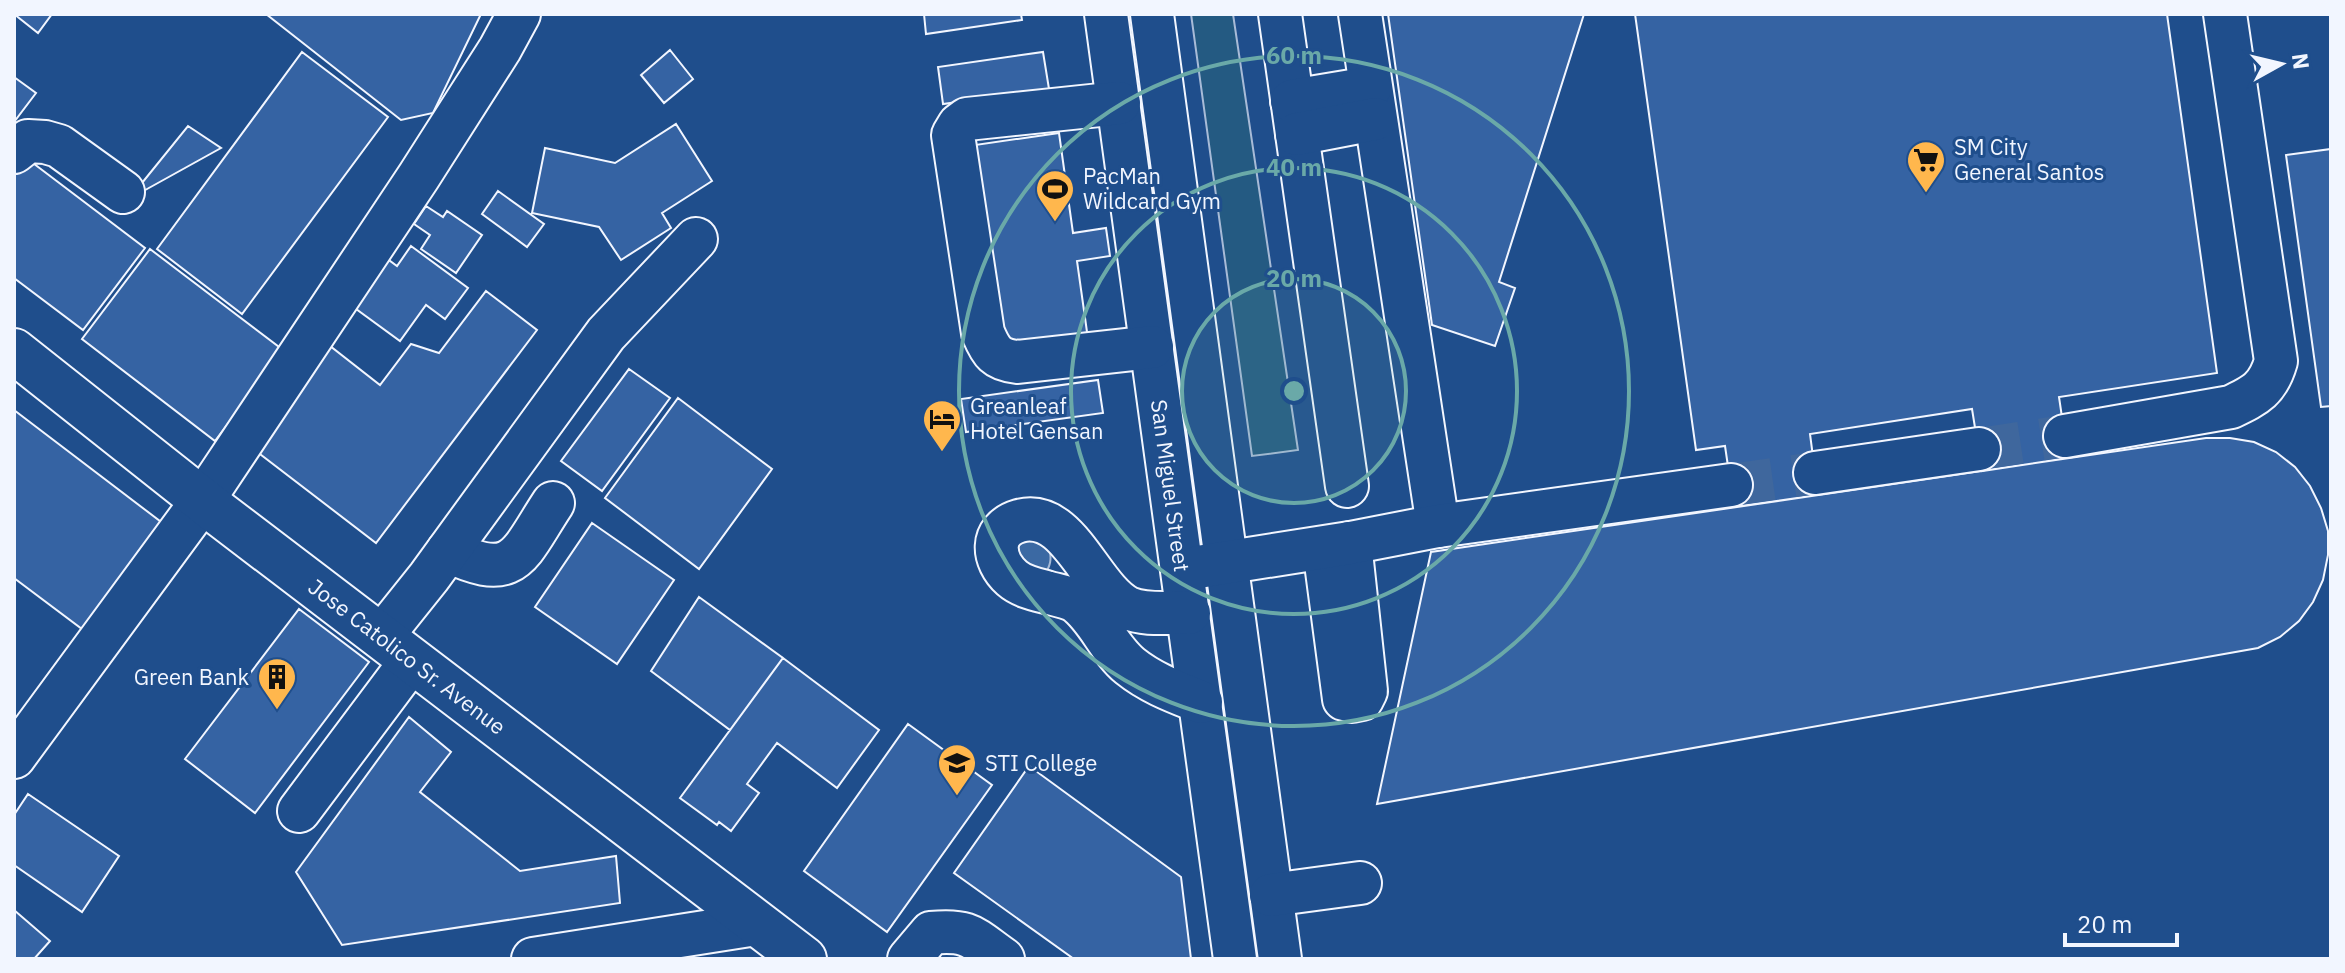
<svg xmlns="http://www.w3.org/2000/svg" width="2345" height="973" font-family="'IBM Plex Sans',sans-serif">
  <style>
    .green { fill: #245a82; stroke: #a8bbd7; stroke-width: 2 }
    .water { fill: #3b69a3; stroke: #a8bbd7; stroke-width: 2 }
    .building { fill: #3563a3; stroke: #f2f6ff; stroke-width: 2 }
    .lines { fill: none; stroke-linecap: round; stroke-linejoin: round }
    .minor-tunnel { stroke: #3f679d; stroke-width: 42; stroke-dasharray: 42 21; stroke-linecap: butt }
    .minor-casing { stroke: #f2f6ff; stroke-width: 46 }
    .major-casing { stroke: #f2f6ff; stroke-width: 48 }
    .minor { stroke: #1f4e8c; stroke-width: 42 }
    .major { stroke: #1f4e8c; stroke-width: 44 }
    .ring { fill: none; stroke: #6aa9a8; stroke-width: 4 }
    .labels { text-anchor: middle; stroke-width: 6; stroke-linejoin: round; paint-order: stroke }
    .poi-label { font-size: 22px; fill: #f2f6ff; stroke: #1f4e8c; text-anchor: start }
    .street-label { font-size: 22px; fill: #f2f6ff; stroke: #1f4e8c }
    .centre { fill: #6aa9a8; stroke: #1f4e8c; stroke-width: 4 }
    .ring-label { font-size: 24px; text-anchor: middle; font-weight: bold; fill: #6aa9a8; stroke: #1f4e8c; stroke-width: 6; stroke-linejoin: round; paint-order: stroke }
  </style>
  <rect width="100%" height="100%" fill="#1f4e8c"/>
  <path class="green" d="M1123 14H1136L1206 510 1193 512Z
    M1191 14H1233L1298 450 1252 456Z
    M1219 623 1264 959H1251L1206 625Z"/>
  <path class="water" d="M1020 533 1049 546C1052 559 1051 566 1043 577L1004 546Z"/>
  <path class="building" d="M14 14H52L38 33Z
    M266 14H481L433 113 401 120Z
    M924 14H1021L1022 20 926 34Z
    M1388 14H1584L1499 282 1515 288 1495 346 1432 325Z
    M1635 14H2167L2217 373 2059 397 2068 458 1982 471 1972 409 1810 434 1818 495 1734 507 1725 446 1696 450Z
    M670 50 693 79 664 103 641 75Z
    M302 52 388 117 242 314 157 249Z
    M1043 52 1049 89 943 104 938 67Z
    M14 77 36 93 14 122Z
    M676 124 712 181 662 213 671 228 621 260 599 227 532 213 545 148 615 163Z
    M188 126 221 148 129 199Z
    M1059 133 1073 233 1106 228 1110 256 1077 261 1088 339 1004 351 975 145Z
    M2331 149V406L2321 407 2286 155Z
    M21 154 145 248 83 330 14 278V162Z
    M498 191 544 224 527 247 482 214Z
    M426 206 443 217 447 211 482 235 456 273 421 249 430 235 414 224Z
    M411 246 468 288 445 319 426 305 400 341 352 306 386 258 397 266Z
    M150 249 283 350 215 441 82 339Z
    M486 291 537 330 376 543 252 448 330 346 380 385 411 344 439 353Z
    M629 369 670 398 602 491 561 461Z
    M1098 380 1103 413 966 432 961 399Z
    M678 398 772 469 699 569 605 498Z
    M14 410 173 531 94 638 14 578Z
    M2206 438H2230L2254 442 2276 452 2295 467 2310 486 2321 508 2328 531V555L2323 580 2313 602 2299 621 2280 637 2258 648 1377 804 1431 552Z
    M592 523 674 580 617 664 535 607Z
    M699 597 783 658 730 730 651 671Z
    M299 609 369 662 255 813 185 759Z
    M783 658 879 730 837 788 777 743 747 784 759 793 731 831 719 822 717 825 680 798Z
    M409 717 451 752 420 792 520 871 616 856 620 903 342 945 296 872Z
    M908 724 992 785 887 932 804 871Z
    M1029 766 1181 877 1191 959H1074L954 873Z
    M28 794 119 856 82 912 14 865V815Z
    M14 910 50 941 34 959H14Z"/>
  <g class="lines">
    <path class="minor-tunnel" d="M1979 449 2065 436
      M1731 485 1815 473"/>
    <defs>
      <g id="minor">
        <path id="s1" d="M1106 14 1235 959"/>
        <path d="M1152 14 1280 959"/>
        <path d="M1280 14 1347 486"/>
        <path d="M1360 14 1438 526"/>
        <path d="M1292 101 1370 88"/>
        <path d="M1119 103 967 119 959 125 953 135 983 333C991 352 996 360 1018 362L1152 347"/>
        <path d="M1297 134 1375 119"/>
        <path d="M14 152 28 141 45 142 59 146 123 192"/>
        <path d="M2065 436 2231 407C2256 395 2268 389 2276 361L2225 14"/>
        <path d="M1815 473 1979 449"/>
        <path d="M1324 548 1344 699 1352 701 1362 699 1366 691 1350 543"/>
        <path d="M448 551C516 583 518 556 553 503"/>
        <path d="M1198 567 1350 543 1438 526 1731 485"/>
        <path d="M1189 613C1170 612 1146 616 1128 608 1090 589 1069 507 1019 521 989 530 992 560 1012 578 1021 586 1034 589 1046 592 1055 595 1066 596 1075 601 1097 616 1108 648 1130 666 1151 683 1176 692 1201 702"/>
        <path d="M381 637 429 577 606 334 696 239"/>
        <path d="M14 757 203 500 419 176 500 49 519 14"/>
        <path d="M299 811 412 660"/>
        <path d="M1271 895 1360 883"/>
        <path d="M533 959 756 924"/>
        <path d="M909 959 931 933C970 929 973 938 1003 959"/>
      </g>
      <g id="major">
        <path id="s2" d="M14 351 216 511 804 959"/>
      </g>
    </defs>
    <use href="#minor" class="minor-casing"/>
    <use href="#major" class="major-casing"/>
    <use href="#minor" class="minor"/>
    <use href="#major" class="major"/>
  </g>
  <circle cx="1294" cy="391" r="112" fill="#6aa9a8" fill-opacity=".12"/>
  <g class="ring">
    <circle cx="1294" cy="391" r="112"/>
    <circle cx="1294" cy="391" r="223"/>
    <circle cx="1294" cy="391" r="335"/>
  </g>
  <defs>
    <symbol id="supermarket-pin" viewBox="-11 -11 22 30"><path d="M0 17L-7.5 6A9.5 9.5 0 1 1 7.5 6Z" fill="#ffb74d" stroke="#1f4e8c"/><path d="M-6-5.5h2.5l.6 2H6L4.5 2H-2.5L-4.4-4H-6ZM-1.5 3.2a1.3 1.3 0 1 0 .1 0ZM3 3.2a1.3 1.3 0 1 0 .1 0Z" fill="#111"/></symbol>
    <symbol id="stadium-pin" viewBox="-11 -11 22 30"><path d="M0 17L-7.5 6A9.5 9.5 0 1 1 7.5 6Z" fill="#ffb74d" stroke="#1f4e8c"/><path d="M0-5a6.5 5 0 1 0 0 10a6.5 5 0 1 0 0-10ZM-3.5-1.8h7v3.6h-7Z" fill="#111"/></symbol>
    <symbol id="hotel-pin" viewBox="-11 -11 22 30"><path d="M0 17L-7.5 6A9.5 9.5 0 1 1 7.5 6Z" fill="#ffb74d" stroke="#1f4e8c"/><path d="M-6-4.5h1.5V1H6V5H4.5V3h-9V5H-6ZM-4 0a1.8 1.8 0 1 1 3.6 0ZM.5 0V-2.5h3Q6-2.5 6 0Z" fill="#111"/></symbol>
    <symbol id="building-pin" viewBox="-11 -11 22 30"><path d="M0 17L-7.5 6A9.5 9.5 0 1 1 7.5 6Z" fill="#ffb74d" stroke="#1f4e8c"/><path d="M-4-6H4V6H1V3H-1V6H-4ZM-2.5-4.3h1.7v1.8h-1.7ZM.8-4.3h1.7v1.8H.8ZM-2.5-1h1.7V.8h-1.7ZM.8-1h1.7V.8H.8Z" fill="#111"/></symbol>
    <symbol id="university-pin" viewBox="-11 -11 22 30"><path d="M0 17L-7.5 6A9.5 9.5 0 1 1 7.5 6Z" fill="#ffb74d" stroke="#1f4e8c"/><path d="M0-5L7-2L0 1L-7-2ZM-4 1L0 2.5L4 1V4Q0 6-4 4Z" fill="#111"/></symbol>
  </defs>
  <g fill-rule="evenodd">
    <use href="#supermarket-pin" x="1904" y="138" width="44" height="60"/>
    <use href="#stadium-pin" x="1033" y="167" width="44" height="60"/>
    <use href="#hotel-pin" x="920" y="397" width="44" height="60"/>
    <use href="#building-pin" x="255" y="655" width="44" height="60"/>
    <use href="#university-pin" x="935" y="741" width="44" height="60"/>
  </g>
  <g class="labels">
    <g class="poi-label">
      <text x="1954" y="155">SM City<tspan x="1954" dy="25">General Santos</tspan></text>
      <text x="1083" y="184">PacMan<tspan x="1083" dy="25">Wildcard Gym</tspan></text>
      <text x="970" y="414">Greanleaf<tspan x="970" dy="25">Hotel Gensan</tspan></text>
      <text x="249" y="685" text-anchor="end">Green Bank</text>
      <text x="985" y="771">STI College</text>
    </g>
    <g class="street-label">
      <text dy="8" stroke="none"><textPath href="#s1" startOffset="476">San Miguel Street</textPath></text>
      <text dy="8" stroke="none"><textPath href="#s2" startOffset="498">Jose Catolico Sr. Avenue</textPath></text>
    </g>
  </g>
  <circle cx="1294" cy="391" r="12" class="centre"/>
  <g class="ring-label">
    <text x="1294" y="64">60 m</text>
    <text x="1294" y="176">40 m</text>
    <text x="1294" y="287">20 m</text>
  </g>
  <rect width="2345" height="973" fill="none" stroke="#f2f6ff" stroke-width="32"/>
  <g transform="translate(2281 64) rotate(82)" stroke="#1f4e8c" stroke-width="6" paint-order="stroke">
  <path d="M0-6L14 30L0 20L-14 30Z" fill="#f2f6ff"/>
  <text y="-12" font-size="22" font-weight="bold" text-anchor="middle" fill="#f2f6ff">N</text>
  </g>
  <path d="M2065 933v12h112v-12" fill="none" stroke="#f2f6ff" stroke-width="4"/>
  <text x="2077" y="933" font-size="24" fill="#f2f6ff" stroke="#1f4e8c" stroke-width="6" paint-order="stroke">20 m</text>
</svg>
